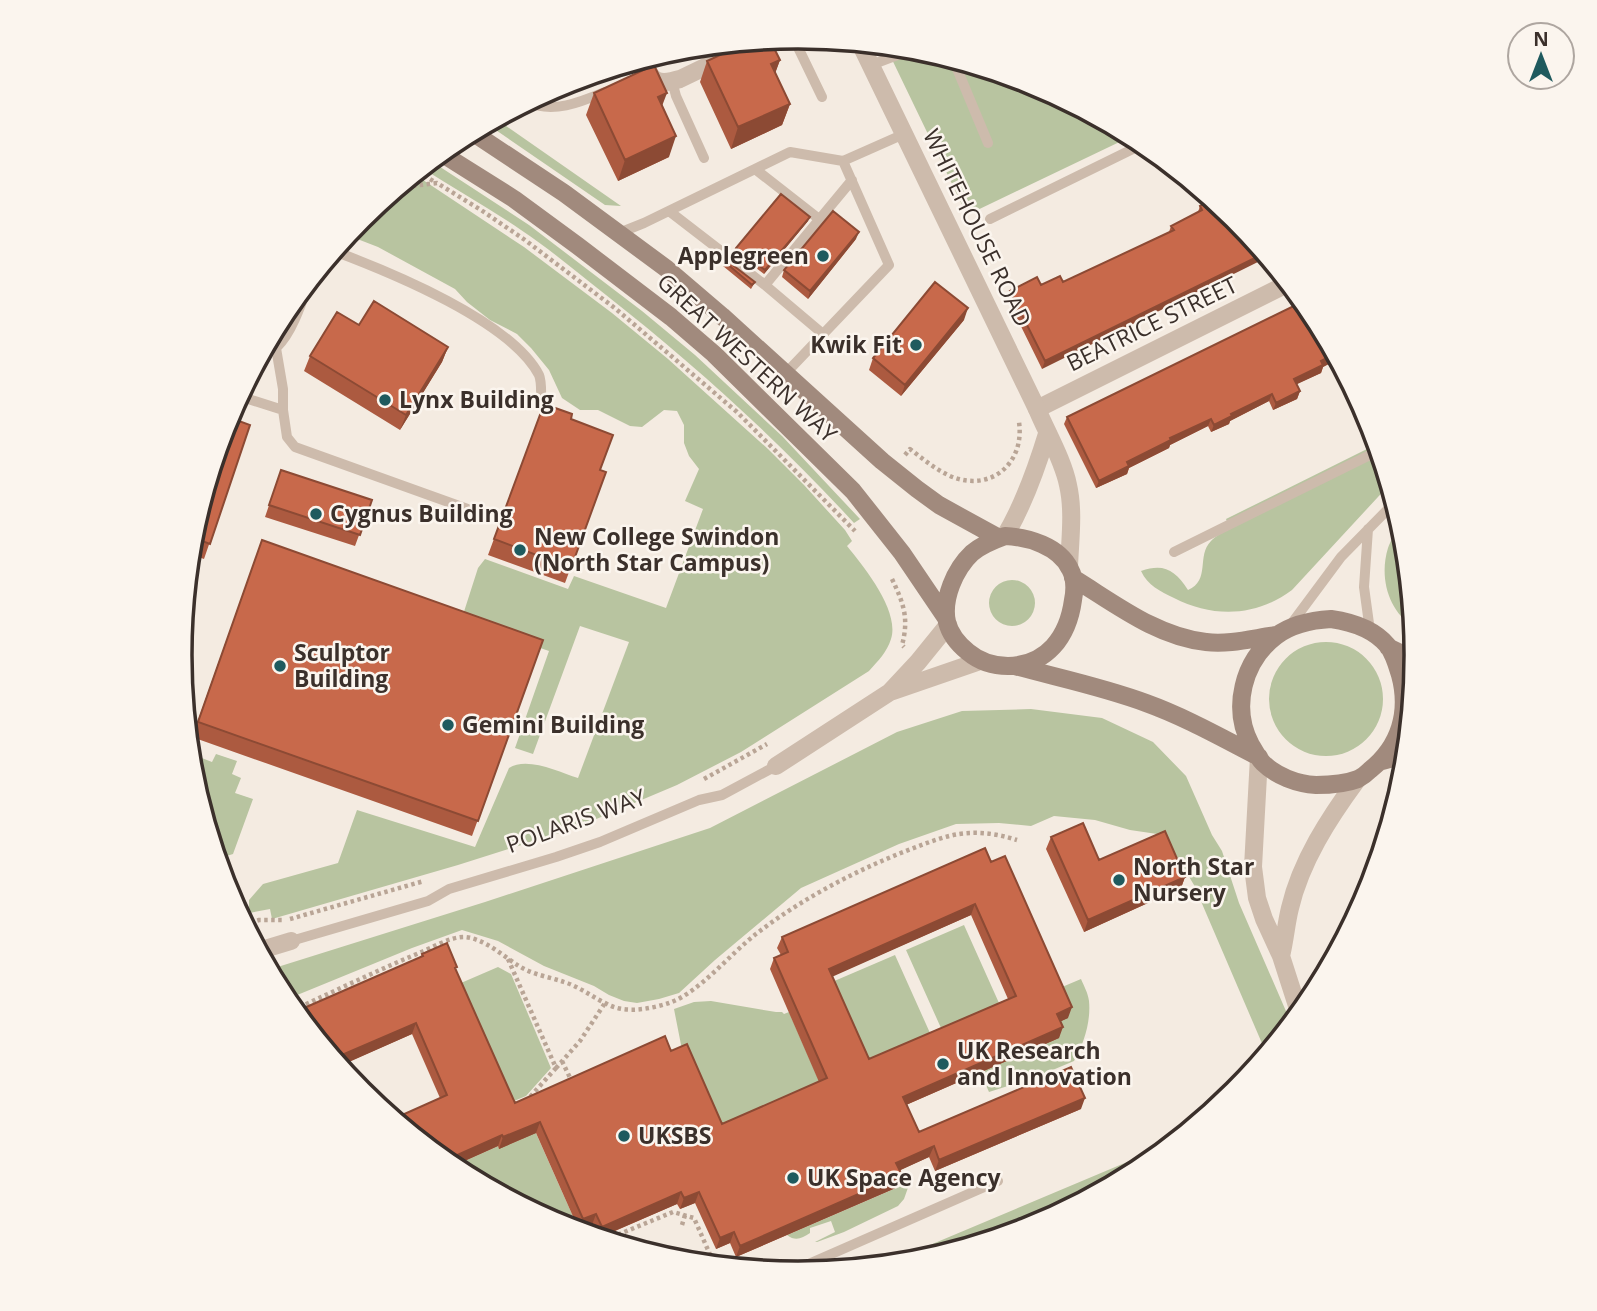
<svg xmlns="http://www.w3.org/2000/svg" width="1597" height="1311" font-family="'Open Sans',sans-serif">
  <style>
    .green { fill: #b8c4a0 }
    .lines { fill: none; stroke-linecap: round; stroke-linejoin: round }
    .path { stroke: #b9a596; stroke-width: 4.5; stroke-dasharray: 3.5 3.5; stroke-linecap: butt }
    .service { stroke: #cdbbac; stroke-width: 10 }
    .minor { stroke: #cdbbac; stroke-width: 18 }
    .tertiary { stroke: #cdbbac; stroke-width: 18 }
    .secondary { stroke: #a18a7d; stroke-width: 18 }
    .wall { fill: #ac5a40; fill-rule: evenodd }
    .shaded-wall { fill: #8c4a34 }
    .building { fill: #c8694b; stroke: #8c4a34; stroke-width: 2; fill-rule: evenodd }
    .poi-dot { fill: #1f5a5e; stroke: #fbf5ee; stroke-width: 2.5 }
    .labels { text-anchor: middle; stroke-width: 5; stroke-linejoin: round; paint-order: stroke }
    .street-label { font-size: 23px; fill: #3b302b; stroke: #fbf5ee }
    .poi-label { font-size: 23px; font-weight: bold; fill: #3b302b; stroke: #fbf5ee; text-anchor: start }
    .rim { fill: none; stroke: #3b302b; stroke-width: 3.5 }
  </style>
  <rect width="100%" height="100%" fill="#f4ebe1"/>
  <path class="green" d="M885 45 920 49 1036 84 1132 136 967 215Z
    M496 119 621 206 605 205 487 124Z
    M431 161 529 225 642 311 695 355 782 436 860 519 854 523C778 440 694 364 606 295 578 273 551 250 521 230 489 208 455 189 422 168Z
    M414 174 524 247 612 313 668 359 768 449 804 485 845 530 852 541 847 546C864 567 900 611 891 639 887 652 878 661 869 671L741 752 677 785 575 828 458 865 272 919 270 909 249 913V900L263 884 338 863 357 810 475 847 509 768C527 756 559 772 578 778L629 642 580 626 533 754 515 748 549 651 461 621 478 568 485 559 568 589 574 576 666 608 703 509 685 501 699 469 689 456 684 443V425L677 411 664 410 642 427 630 426 598 410H580L562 398 549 370 531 348 517 334 490 320 467 302 455 289 378 247 347 235 361 218Z
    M1371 447 1382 458 1390 484 1292 590C1256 617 1213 618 1174 598 1160 591 1148 586 1141 571 1164 563 1175 570 1188 590 1211 580 1196 556 1211 541 1215 536 1224 532 1230 529L1226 519Z
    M1402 523 1405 535 1414 627C1388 611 1379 577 1388 548 1391 539 1397 531 1402 523Z
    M989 603a23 23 0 1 1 46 0a23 23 0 1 1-46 0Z
    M1269 699a57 57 0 1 1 114 0a57 57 0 1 1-114 0Z
    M1031 709 1102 718 1153 742 1186 776 1212 835 1222 851 1239 903 1292 1025 1267 1055 1194 885 1164 835 1130 830 1095 820 1054 816 1031 826 999 823 956 824 899 844 801 888 715 960 679 993 659 999 637 1003 624 1001 609 995 594 986 544 966 498 941 462 930 412 948 285 1000 268 970 485 902 710 828 897 732 962 711Z
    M216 754 237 761 232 774 241 778 235 793 253 799 233 854 217 859 192 776 191 766 194 755 212 762Z
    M964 925 999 1003 941 1028 906 950Z
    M895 955 930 1033 866 1061 832 982Z
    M498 967 511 974 551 1068 526 1096 507 1104 454 986Z
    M1081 979C1084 986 1088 993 1089 1001 1091 1021 1084 1044 1074 1061L1036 1077 989 1092 980 1072 1055 990Z
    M711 1001 776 1012H782L784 1014 789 1012 823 1090 718 1135 683 1055 674 1009 694 1002Z
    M531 1122 579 1230 577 1232 561 1227 451 1167 498 1146 500 1148 522 1139Z
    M1177 1141 1142 1170 1035 1227 919 1262 880 1266Z
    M910 1182 904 1199 898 1206 844 1232 817 1242H815L835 1232 831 1221 810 1228V1233C802 1238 796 1242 787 1235Z"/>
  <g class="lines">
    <path class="path" d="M418 172 435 182
      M387 197 412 186 437 183 481 210 525 240 616 309 737 412 855 531
      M905 455 910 449C923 459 935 469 950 476 990 493 1025 464 1019 422
      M892 579C904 604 909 619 902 645L904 647
      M188 738 193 741 189 752
      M704 779 767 744
      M290 919 424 881
      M244 925 259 920H282
      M508 959 556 1068 529 1098
      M293 1010C335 991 376 971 419 953 432 948 449 937 464 937 484 938 503 956 519 966 533 975 550 977 564 982 580 987 592 997 607 1004 625 1014 650 1009 669 1003 700 992 729 955 756 934 804 897 862 867 919 846 932 841 946 836 959 834 980 831 998 834 1017 840
      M562 1061 572 1082
      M556 1068 580 1041 605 1003
      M682 1225 685 1215
      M618 1235 623 1246
      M605 1240 673 1212 694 1218 715 1266"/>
    <path class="service" d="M793 37 822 97
      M953 59 988 143
      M871 65 916 48
      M672 81 676 96 704 158
      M527 102C553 114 581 102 605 92
      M755 169 819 219
      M669 211 765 285 823 334
      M990 219 1145 143
      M619 233 644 223 790 152 843 161 904 134
      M334 251C390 272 511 321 539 375 542 382 541 394 541 402
      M765 285 852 180
      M261 354C266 353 273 351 277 347 292 333 302 302 309 282
      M786 373 889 265 843 161
      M239 396 283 410V389L276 348
      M283 410 287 437 295 447 490 517
      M1368 529 1364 587 1370 631
      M1174 552 1380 450
      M1289 627 1341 557 1395 502
      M291 941 428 901 449 889 556 857 600 842 699 800 722 795 776 766
      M788 1273 998 1181"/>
    <path class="minor" d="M642 60C652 81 656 86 680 79L759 41
      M1037 409 1289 283
      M893 691 980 661
      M776 766 890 692 918 662 948 625
      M258 951 291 941"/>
    <path class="tertiary" d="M860 43 1037 409C1047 433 1063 460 1068 485 1074 511 1070 540 1069 567
      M1005 536C1024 504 1036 470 1047 434
      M1259 757 1253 867 1257 898 1264 919 1281 956 1300 1015
      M1281 956C1285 940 1286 924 1290 908 1301 861 1329 818 1357 780"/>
    <path class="secondary" d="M472 132 564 193 667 269 722 316 882 461 917 489 939 505 999 538
      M441 153 514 199 578 246 671 317 714 354 853 491 902 553 946 618
      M1005 536C1028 537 1059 546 1070 569 1075 578 1075 590 1073 600 1068 637 1047 665 1008 666 992 666 980 662 968 652 958 644 950 634 947 622 942 599 955 569 972 553 981 545 994 540 1005 536Z
      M1073 578C1114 603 1157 637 1206 642 1229 645 1254 638 1277 635
      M1331 619C1352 622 1374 629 1388 646 1394 654 1397 665 1400 675 1410 712 1400 746 1370 770 1367 773 1362 777 1358 779 1345 784 1329 785 1316 785 1297 784 1276 776 1263 763 1258 758 1255 751 1251 745 1231 708 1243 661 1276 636 1292 624 1313 620 1331 619Z
      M1388 647 1417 661
      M1015 666C1059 678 1103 687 1146 703 1185 717 1222 738 1259 757
      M1382 761 1408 754"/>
  </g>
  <path class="wall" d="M780 60 775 73 790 104 782 125 731 149 700 82 707 61Z
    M594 93 662 105 669 157 618 181 586 115Z
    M1213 199 1042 369 1007 298 1010 291 1063 282 1169 232 1171 226 1198 212 1200 206Z
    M808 221 764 274 735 252 736 248Z
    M856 239 808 299 782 277 784 270Z
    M725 262 755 282 751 289 723 266Z
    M1313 312 1338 359 1323 367 1321 373 1296 384 1300 391 1297 399 1273 410 1269 401 1230 421 1229 424 1211 432 1208 426 1170 445 1169 448 1129 468 1127 474 1096 488 1064 424 1067 417Z
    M964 320 901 396 869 370 873 358Z
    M359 325 448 347 442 362 400 430 304 371 310 356Z
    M544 404 571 419 600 470 606 472 565 583 488 555Z
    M250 425 204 559 190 554 192 534Z
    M281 470 372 500 355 546 265 517Z
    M262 540 543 640 472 836 192 737Z
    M1051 837 1099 860 1185 877 1181 888 1084 932 1046 849Z
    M985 848 1068 1018 1061 1021 1059 1038 906 1105 919 1132 1081 1109 935 1171 929 1157 900 1170 898 1187 736 1257 730 1243 716 1249 695 1203 680 1209 677 1204 599 1238 592 1225 579 1230 536 1133 499 1149 498 1146 451 1167 393 1119 440 1098 412 1034 348 1062 295 1012 421 957 422 954 456 970 515 1103 671 1051 722 1124 819 1082 770 969 774 958 781 955 777 948 782 937ZM971 915 1008 999 869 1059 832 976Z
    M1383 851 1379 862 1377 859 1380 853Z"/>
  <path class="shaded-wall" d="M682 48 660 58 662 53Z
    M780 60 772 82 771 64Z
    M667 93 659 114 658 97Z
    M790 104 782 125 731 149 738 127Z
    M676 136 669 157 618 181 625 160Z
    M810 217 808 221 764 274 765 270Z
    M859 232 856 239 808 299 810 291Z
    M1265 253 1268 257 1042 369 1045 361Z
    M968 308 964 320 901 396 905 385Z
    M448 347 442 362 400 430 406 415Z
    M1335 354 1338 359 1323 367 1321 373 1291 387 1294 379 1321 361Z
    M1300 391 1297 399 1273 410 1276 403Z
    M1272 394 1269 401 1230 421 1229 424 1211 432 1214 425 1231 414Z
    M1211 419 1208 426 1170 445 1169 448 1129 468 1127 474 1096 488 1099 481 1127 462 1170 438Z
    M1185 877 1181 888 1084 932 1088 920Z
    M975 904 971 915 825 980 829 969Z
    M1072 1007 1068 1018 1053 1025 1057 1014Z
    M416 1023 412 1034 340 1066 344 1054Z
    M1063 1027 1059 1038 899 1108 903 1097Z
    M1085 1098 1081 1109 935 1171 939 1160Z
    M540 1122 536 1133 499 1149 503 1137Z
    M502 1135 498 1146 451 1167 444 1161Z
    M934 1146 929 1157 892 1174 896 1163Z
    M902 1175 898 1187 736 1257 740 1246Z
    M681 1192 677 1204 598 1238 602 1227Z
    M699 1192 695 1203 680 1209 684 1198Z
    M596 1214 592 1225 579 1230 583 1219Z
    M734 1232 730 1243 716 1249 720 1238Z"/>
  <path class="building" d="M770 40 780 60 771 64 790 104 738 127 707 61 748 42Z
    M654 65 667 93 658 97 676 136 625 160 594 93Z
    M781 194 810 217 765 270 736 248Z
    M1213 199 1236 218 1265 253 1045 361 1010 291 1037 277 1041 285 1060 276 1063 282 1174 230 1171 226 1202 210 1200 206Z
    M833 211 859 232 810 291 784 270Z
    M726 260 755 282 752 285 725 262Z
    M935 282 968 308 905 385 873 358Z
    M374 301 448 347 406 415 310 356 337 312 359 325Z
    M1304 301 1313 312 1335 354 1321 361 1323 365 1294 379 1300 391 1276 403 1272 394 1231 414 1232 416 1214 425 1211 419 1170 438 1171 440 1127 462 1129 466 1099 481 1067 417Z
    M544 404 572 414 571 419 613 435 600 470 606 472 571 568 494 539Z
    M228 417 250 425 210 544 191 537 192 534Z
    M281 470 372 500 360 535 269 505Z
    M262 540 543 640 478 821 198 722Z
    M1083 823 1099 860 1165 831 1185 877 1088 920 1051 837Z
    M985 848 991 862 1005 856 1072 1007 1057 1014 1063 1027 903 1097 919 1132 1071 1067 1085 1098 939 1160 934 1146 896 1163 902 1175 740 1246 734 1232 720 1238 699 1192 684 1198 681 1192 602 1227 596 1214 583 1219 540 1122 503 1137 502 1135 444 1161 393 1119 447 1095 416 1023 344 1054 361 1093 295 1012 423 956 422 954 447 943 457 967 455 968 515 1103 665 1036 671 1051 687 1044 722 1124 827 1078 774 958 788 952 782 937ZM975 904 1016 996 869 1059 829 969Z"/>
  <g class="poi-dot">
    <circle cx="823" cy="256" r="7"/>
    <circle cx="916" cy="345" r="7"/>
    <circle cx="385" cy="400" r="7"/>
    <circle cx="316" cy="514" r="7"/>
    <circle cx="520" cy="550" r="7"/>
    <circle cx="280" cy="666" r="7"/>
    <circle cx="448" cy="725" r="7"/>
    <circle cx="1119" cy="880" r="7"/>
    <circle cx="943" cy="1064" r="7"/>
    <circle cx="624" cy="1136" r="7"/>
    <circle cx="793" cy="1178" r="7"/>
  </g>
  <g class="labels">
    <g class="street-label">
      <text transform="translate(977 228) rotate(64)" y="8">WHITEHOUSE ROAD</text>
      <text transform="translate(1152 324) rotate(-26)" y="8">BEATRICE STREET</text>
      <text transform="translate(747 358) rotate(43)" y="8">GREAT WESTERN WAY</text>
      <text transform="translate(576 821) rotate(-20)" y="8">POLARIS WAY</text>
    </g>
    <g class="poi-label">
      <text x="809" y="264" text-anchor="end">Applegreen</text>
      <text x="902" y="353" text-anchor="end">Kwik Fit</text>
      <text x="399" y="408">Lynx Building</text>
      <text x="330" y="522">Cygnus Building</text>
      <text x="534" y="545">New College Swindon<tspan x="534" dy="26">(North Star Campus)</tspan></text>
      <text x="294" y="661">Sculptor<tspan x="294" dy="26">Building</tspan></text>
      <text x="462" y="733">Gemini Building</text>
      <text x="1133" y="875">North Star<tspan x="1133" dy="26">Nursery</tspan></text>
      <text x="957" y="1059">UK Research<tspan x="957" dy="26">and Innovation</tspan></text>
      <text x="638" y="1144">UKSBS</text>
      <text x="807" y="1186">UK Space Agency</text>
    </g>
  </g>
  <path d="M0 0H1597V1311H0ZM192 655a606 606 0 1 1 1212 0a606 606 0 1 1-1212 0Z" fill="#fbf5ee" fill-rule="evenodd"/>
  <path class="rim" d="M192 655a606 606 0 1 1 1212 0a606 606 0 1 1-1212 0Z"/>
  <g transform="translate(1541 56)"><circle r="33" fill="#fbf5ee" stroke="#aea6a0" stroke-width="2"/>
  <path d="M0-5L12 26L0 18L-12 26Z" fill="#1f5a5e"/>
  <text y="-10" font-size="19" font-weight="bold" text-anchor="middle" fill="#3b302b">N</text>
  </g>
</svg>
